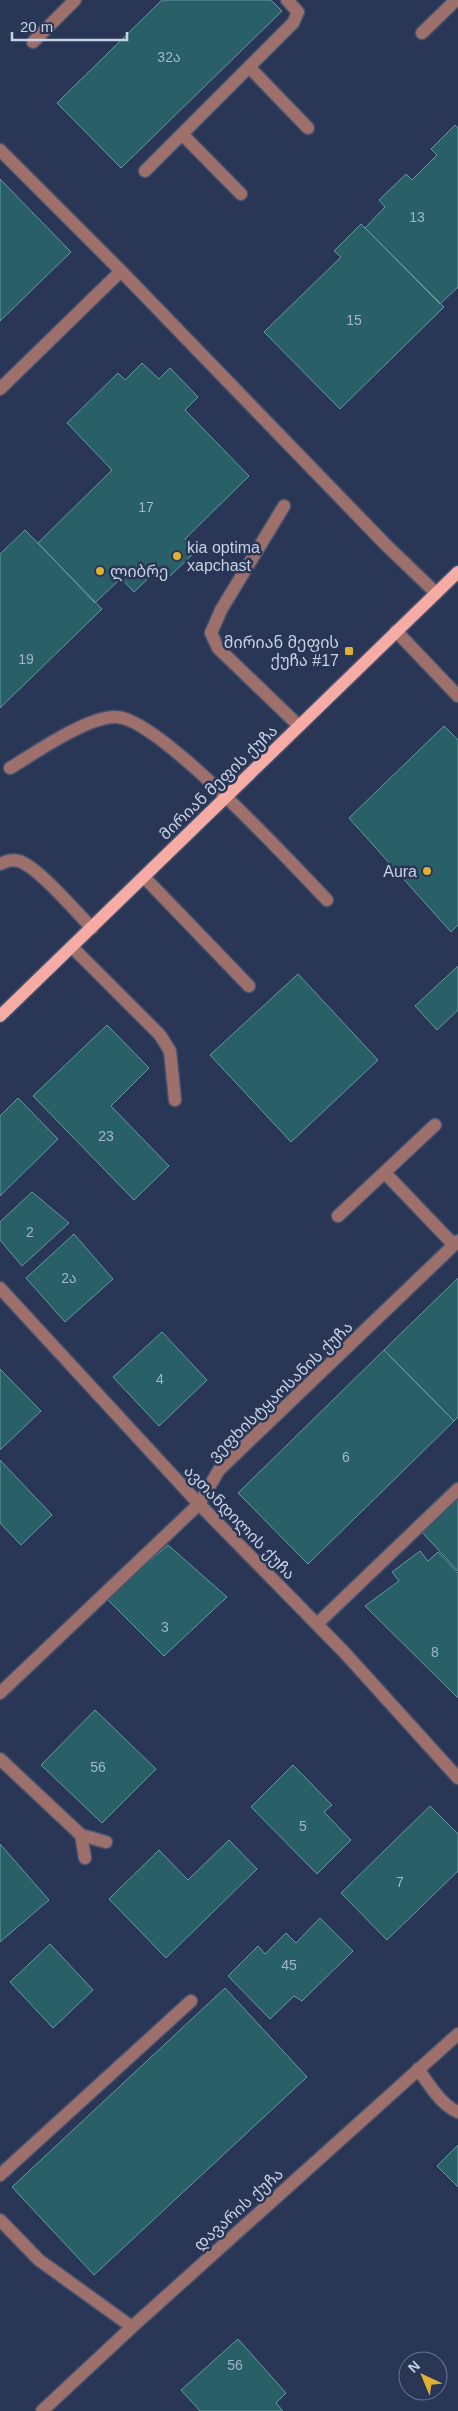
<svg xmlns="http://www.w3.org/2000/svg" width="458" height="2411" font-family="Helvetica,'Noto Sans Georgian',sans-serif">
  <style>
    .building { fill: #296067; stroke: #649ba2 }
    .lines { fill: none; stroke-linecap: round; stroke-linejoin: round }
    .minor-casing { stroke: #46526f; stroke-width: 15 }
    .major-casing { stroke: #46526f; stroke-width: 15 }
    .minor { stroke: #9d706b; stroke-width: 12 }
    .major { stroke: #f6aca4; stroke-width: 12 }
    .poi-dot { fill: #e0b034; stroke: #293655; stroke-width: 2 }
    .labels { text-anchor: middle; stroke-width: 5; stroke-linejoin: round; paint-order: stroke }
    .number-label { font-size: 14px; fill: #a0b5c6 }
    .poi-label { font-size: 16px; fill: #c8d1e5; stroke: #293655; text-anchor: start }
    .street-label { font-size: 16px; fill: #c8d1e5; stroke: #293655 }
  </style>
  <rect width="100%" height="100%" fill="#293655"/>
  <path class="building" d="M162 0H271L282 11 121 168 57 103Z
    M455 125 458 128V287L440 304 365 228 385 207 379 200 406 174 412 180 437 155 431 149Z
    M0 179 71 252 0 321Z
    M361 224 444 307 340 409 264 332 341 257 334 251Z
    M142 363 159 379 170 368 198 397 185 410 249 476 185 539 196 551 169 577 160 567 134 592 121 578 95 603 38 543 112 470 67 423 118 373 125 380Z
    M25 530 102 609 0 708V554Z
    M444 726 458 740V925L451 932 349 818Z
    M458 966V1010L437 1030 415 1006Z
    M298 974 378 1060 291 1142 210 1055Z
    M107 1025 149 1068 111 1106 169 1166 134 1200 33 1096Z
    M18 1098 58 1139 0 1196V1116Z
    M32 1192 69 1223 22 1266 0 1240V1222Z
    M74 1234 113 1279 65 1322 26 1278Z
    M458 1278V1417L454 1421 384 1350Z
    M162 1332 207 1380 159 1426 113 1377Z
    M384 1350 454 1421 308 1564 238 1493Z
    M0 1369 41 1411 0 1450Z
    M0 1460 52 1515 21 1545 0 1523Z
    M458 1492V1571L419 1529Z
    M168 1545 227 1597 164 1656 106 1598Z
    M420 1551 428 1561 438 1552 458 1573V1698L365 1606 399 1581 392 1572Z
    M95 1710 156 1769 102 1823 41 1765Z
    M293 1765 332 1805 324 1812 351 1840 317 1874 251 1807Z
    M430 1806 458 1834V1871L387 1940 341 1893Z
    M229 1840 257 1869 166 1958 109 1899 159 1850 188 1880Z
    M0 1844 49 1900 0 1942Z
    M320 1918 353 1951 302 2001 294 1996 270 2019 228 1976 258 1946 265 1954 286 1933 296 1943Z
    M50 1944 93 1990 53 2028 10 1982Z
    M225 1988 307 2077 94 2275 12 2187Z
    M458 2145V2187L437 2166Z
    M238 2339 286 2393 276 2403 283 2411H200L181 2390Z"/>
  <g class="lines">
    <defs>
      <path id="minor" d="M422 33 456 0
        M33 42 75 0
        M249 67 308 128
        M182 134 241 194
        M0 150 121 271
        M145 171 293 23 298 12 287 0
        M0 389 121 271 385 544 436 593
        M284 506 221 610 211 633 218 648 299 726
        M396 631 458 696
        M10 768C35 753 88 716 116 717 158 717 292 864 327 900
        M0 864C7 861 11 859 19 861 38 867 76 912 92 928
        M144 877 249 986
        M72 947 160 1035 170 1051 175 1100
        M385 1173 454 1245
        M338 1216 435 1125
        M0 1288 199 1504 344 1652 458 1778
        M317 1624 458 1489
        M0 1693 199 1504 219 1470 458 1241
        M0 1759 81 1835 85 1858
        M81 1835 106 1842
        M418 2069C428 2083 441 2105 458 2112
        M0 2175 191 2001
        M0 2220 39 2260 132 2327
        M42 2411 132 2327 458 2034"/>
      <path id="major" d="M0 1016 458 572"/>
    </defs>
    <use href="#minor" class="minor-casing"/>
    <use href="#major" class="major-casing"/>
    <use href="#minor" class="minor"/>
    <use href="#major" class="major"/>
  </g>
  <g class="poi-dot">
    <circle cx="177" cy="556" r="5"/>
    <circle cx="100" cy="571" r="5"/>
    <rect x="344" y="646" width="10" height="10" rx="2.5"/>
    <circle cx="427" cy="871" r="5"/>
  </g>
  <g class="labels">
    <g class="number-label">
      <text x="169" y="62">32ა</text>
      <text x="417" y="222">13</text>
      <text x="354" y="325">15</text>
      <text x="146" y="512">17</text>
      <text x="26" y="664">19</text>
      <text x="106" y="1141">23</text>
      <text x="30" y="1237">2</text>
      <text x="69" y="1283">2ა</text>
      <text x="160" y="1384">4</text>
      <text x="346" y="1462">6</text>
      <text x="165" y="1632">3</text>
      <text x="435" y="1657">8</text>
      <text x="98" y="1772">56</text>
      <text x="303" y="1831">5</text>
      <text x="400" y="1887">7</text>
      <text x="289" y="1970">45</text>
      <text x="235" y="2370">56</text>
    </g>
    <g class="poi-label">
      <text x="187" y="553">kia optima<tspan x="187" dy="18">xapchast</tspan></text>
      <text x="110" y="577">ლიბრე</text>
      <text x="339" y="648" text-anchor="end">მირიან მეფის<tspan x="339" dy="18">ქუჩა #17</tspan></text>
      <text x="417" y="877" text-anchor="end">Aura</text>
    </g>
    <g class="street-label">
      <text transform="translate(218 782) rotate(-44)" y="6">მირიან მეფის ქუჩა</text>
      <text transform="translate(280 1391) rotate(-44)" y="6">ვეფხისტყაოსანის ქუჩა</text>
      <text transform="translate(240 1522) rotate(46)" y="6">ავთანდილის ქუჩა</text>
      <text transform="translate(238 2209) rotate(-42)" y="6">დავარის ქუჩა</text>
    </g>
  </g>
  <g transform="translate(423 2376) rotate(316)"><circle r="24" fill="#293655" stroke="#69748f"/>
  <path d="M0-4L9 19L0 12L-9 19Z" fill="#e0b034"/>
  <text y="-8" font-size="14" font-weight="bold" text-anchor="middle" fill="#c8d1e5">N</text>
  </g>
  <path d="M12 32v8h115v-8" fill="none" stroke="#c8d1e5" stroke-width="2.5"/>
  <text x="20" y="32" font-size="15" fill="#c8d1e5" stroke="#293655" stroke-width="4" paint-order="stroke">20 m</text>
</svg>
